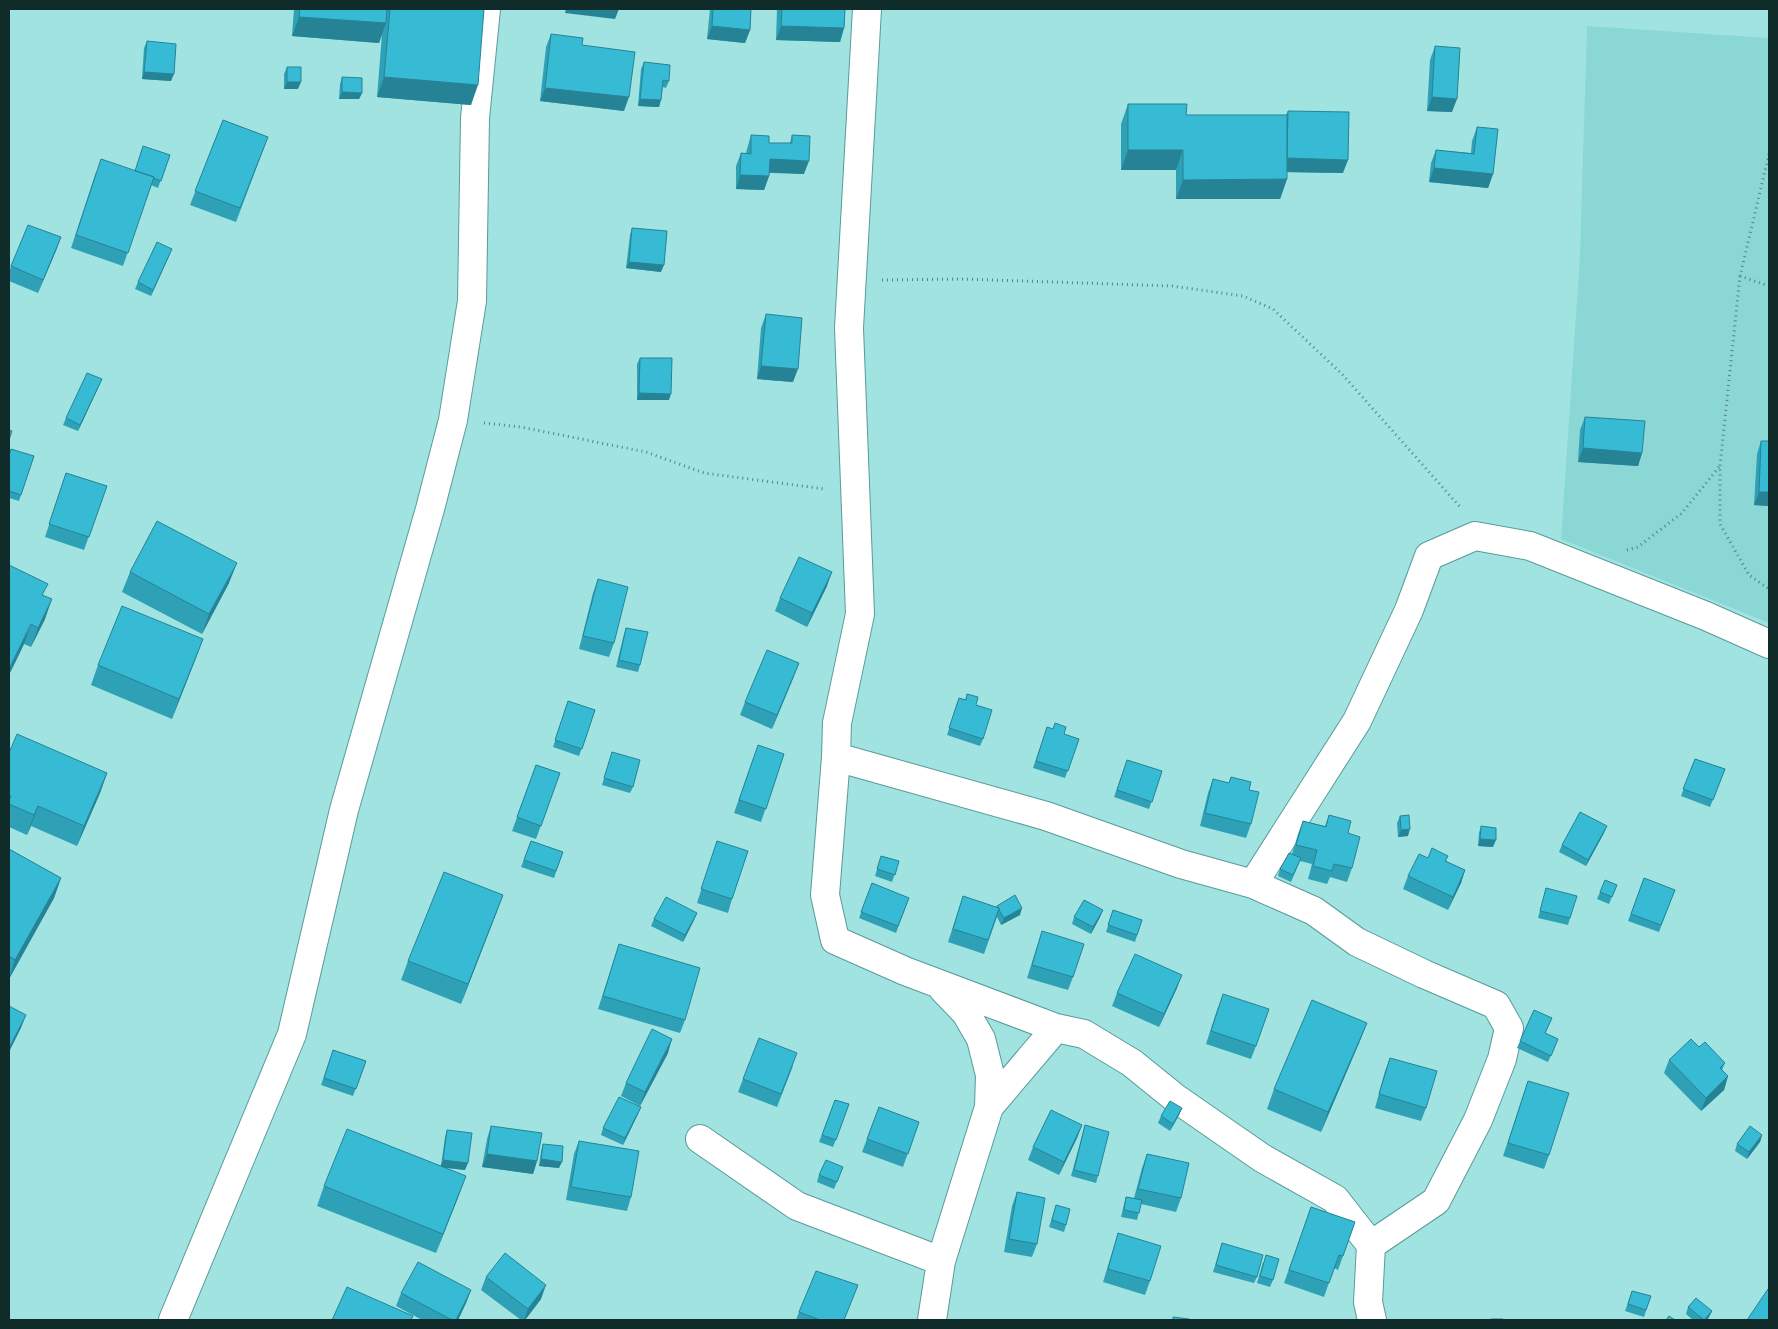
<svg xmlns="http://www.w3.org/2000/svg" width="1778" height="1329" font-family="'Golos Text',sans-serif">
  <style>
    .built { fill: #8bd7d5 }
    .lines { fill: none; stroke-linecap: round; stroke-linejoin: round }
    .minor-casing { stroke: #599b99; stroke-width: 30 }
    .path { stroke: #558482; stroke-width: 3; stroke-dasharray: 1 4; stroke-linecap: butt }
    .minor { stroke: #fff; stroke-width: 28 }
    .wall { fill: #2fa1b7 }
    .shaded-wall { fill: #268395 }
    .building { fill: #37bbd5; stroke: #268395 }
  </style>
  <rect width="100%" height="100%" fill="#a0e3e1"/>
  <path class="built" d="M1587 26 1769 38V623L1561 539 1580 255Z"/>
  <g class="lines">
    <defs>
      <path id="minor" d="M836 757 1046 816 1181 864 1253 884 1314 911 1357 942 1424 974 1496 1005 1509 1028 1502 1059 1478 1120 1436 1201 1371 1245
        M1253 884 1357 721 1409 610 1429 556 1475 536 1530 546 1706 616 1769 644
        M943 989 966 1013 981 1039 990 1075 989 1107
        M1056 1028 1084 1034 1132 1063 1174 1097 1262 1158 1335 1199 1371 1245 1368 1302 1372 1320
        M700 1139 797 1206 941 1261 989 1107 1056 1028 905 971 835 940 825 895 836 757 837 723 860 614 849 328 867 9
        M173 1320 292 1034 344 810 430 509 453 420 472 301 475 118 486 9
        M932 1320 941 1261"/>
    </defs>
    <use href="#minor" class="minor-casing"/>
    <path class="path" d="M1769 154 1740 276 1720 466V524L1749 575 1769 589
      M1740 276 1769 286
      M882 280 963 279 1172 286 1243 296 1273 309 1342 374 1461 508
      M484 423 521 427 646 452 704 473 825 489
      M1627 550 1638 547 1682 513 1719 467"/>
    <use href="#minor" class="minor"/>
  </g>
  <path class="wall" d="M294 9H484L471 105 377 97 382 34 379 43 292 36Z
    M710 9H751L750 30 745 43 707 39Z
    M777 9H845L844 28 840 42 776 40Z
    M551 34 624 111 540 101 546 47Z
    M147 41 171 81 142 79 144 48Z
    M1435 46 1452 112 1427 111 1430 60Z
    M644 62 669 81 666 88 663 87 659 107 638 106 641 69Z
    M287 67 298 89H284V74Z
    M342 77 362 93 359 99H339L340 84Z
    M1128 104 1186 115H1286L1288 111 1343 173 1287 172V179L1280 199H1176V170H1121V124Z
    M223 120 268 137 236 222 190 205Z
    M1477 127 1493 174 1488 188 1429 182 1431 163 1436 150 1471 153 1472 141Z
    M751 135 769 143H790L792 135 804 174 769 173V176L764 190 736 189V166L741 153H746L747 149Z
    M170 155 158 188 151 185 123 266 71 248 96 172 135 170Z
    M632 228 661 272 626 268 630 235Z
    M61 237 38 293 9 281V273L11 266Z
    M169 256 151 296 135 289 138 282Z
    M766 314 793 382 757 379 761 328Z
    M640 358 669 400H637V364Z
    M99 386 78 431 63 425 66 418Z
    M1585 417 1642 453 1638 466 1578 462 1580 430Z
    M1761 441 1769 506 1754 505 1757 454Z
    M9 456H34L19 501 9 498Z
    M66 473 107 486 84 550 45 537Z
    M130 572 229 583 202 634 122 592Z
    M598 579 614 643 609 657 579 649 593 593Z
    M827 586 807 627 775 611 780 598Z
    M44 595 45 619 31 647 24 644 9 675Z
    M626 628 640 665 638 672 616 667 624 634Z
    M203 639 172 719 91 685 98 665Z
    M794 676 772 729 740 715 745 702Z
    M967 694 976 705 983 739 980 746 947 735 959 698 965 700Z
    M568 701 595 710 579 756 553 747Z
    M1047 727 1064 734 1079 739 1065 778 1033 768Z
    M612 752 633 787 630 793 602 785Z
    M9 753 107 773 100 793 77 846 31 826 27 835 9 827Z
    M784 754 761 822 734 813 753 759Z
    M1695 759 1725 769 1710 807 1681 796Z
    M1127 760 1162 771 1149 809 1114 797Z
    M536 765 560 773 536 839 512 831Z
    M1213 779 1249 790 1251 824 1246 838 1200 826 1208 793Z
    M1329 815 1348 833 1352 868 1347 882 1330 877 1327 884 1308 879 1312 864 1300 861 1291 882 1278 876 1280 869 1292 854 1298 834 1303 821 1325 826Z
    M1400 816 1408 836 1398 837 1397 823Z
    M1481 826 1493 847 1478 846 1479 833Z
    M1604 833 1586 866 1559 852 1562 845Z
    M531 841 563 852 554 878 521 867Z
    M717 841 732 899 728 913 697 903Z
    M9 849 61 878 54 898 9 979Z
    M881 856 899 861 892 882 875 876Z
    M1448 856 1446 861 1465 870 1461 883 1448 910 1403 889 1408 876 1428 858Z
    M1644 878 1675 890 1659 932 1628 921Z
    M872 883 909 898 896 933 859 918Z
    M1617 885 1609 904 1597 899 1600 892Z
    M1546 888 1570 918 1568 925 1538 918Z
    M503 895 461 1004 401 980 408 961Z
    M963 896 996 907 997 906 1020 915 1001 925 997 917 984 954 948 942Z
    M1103 910 1100 917 1091 934 1072 924 1074 917Z
    M1113 910 1142 920 1135 942 1106 932Z
    M697 913 694 920 683 942 651 926 654 919Z
    M1042 931 1073 977 1068 990 1027 978Z
    M619 944 685 1020 680 1033 598 1009Z
    M1177 988 1159 1027 1112 1006 1117 993Z
    M1218 1007 1256 1046 1251 1059 1206 1044Z
    M1367 1023 1359 1043 1321 1132 1267 1109 1274 1089Z
    M1549 1025 1545 1034 1558 1039 1548 1062 1517 1048 1520 1041Z
    M1699 1047 1725 1063 1722 1070 1728 1076 1724 1090 1701 1111 1664 1073 1669 1060Z
    M333 1050 366 1061 353 1096 321 1085Z
    M668 1053 640 1106 621 1096 626 1083Z
    M1390 1058 1426 1108 1421 1121 1375 1108 1385 1071Z
    M793 1066 777 1107 738 1092 743 1079Z
    M1528 1081 1549 1155 1544 1169 1503 1156Z
    M835 1100 849 1104 833 1147 819 1142Z
    M641 1107 638 1114 623 1145 601 1135 603 1128Z
    M879 1107 919 1122 903 1167 862 1152Z
    M1182 1108 1179 1115 1170 1131 1158 1123 1161 1116Z
    M1082 1125 1077 1138 1059 1175 1028 1160 1033 1147Z
    M1085 1125 1098 1176 1096 1183 1071 1176Z
    M491 1126 537 1161 533 1174 482 1167 487 1139Z
    M447 1130 465 1170 446 1168 459 1195 436 1253 317 1206 324 1186 441 1166 445 1137Z
    M1762 1135 1760 1142 1747 1159 1735 1151 1737 1144Z
    M579 1141 631 1197 627 1211 566 1200 574 1154Z
    M543 1144 559 1168 539 1166 541 1151Z
    M1147 1154 1181 1198 1176 1212 1141 1204 1137 1220 1121 1217 1124 1204 1126 1197 1134 1198 1142 1168Z
    M843 1167 834 1189 817 1182 819 1175Z
    M1017 1192 1037 1244 1032 1257 1004 1252 1012 1206Z
    M1056 1205 1066 1225 1064 1232 1049 1227Z
    M1311 1207 1355 1222 1338 1270 1334 1268 1324 1297 1284 1283Z
    M1118 1233 1150 1281 1145 1295 1103 1282Z
    M1222 1243 1257 1277 1254 1283 1213 1272Z
    M1263 1262 1273 1280 1270 1287 1257 1283Z
    M486 1277 541 1299 525 1320H521L481 1290Z
    M858 1285 844 1320H796L799 1312Z
    M471 1290 466 1303 458 1320H422L396 1306 401 1293Z
    M1632 1291 1651 1296 1644 1317 1625 1311Z
    M1688 1307 1712 1311 1709 1317 1707 1320H1693L1686 1314Z"/>
  <path class="shaded-wall" d="M566 9H619L615 19 565 13Z
    M299 17 386 23 379 43 292 36Z
    M712 26 750 30 745 43 707 39Z
    M781 26 844 28 840 42 776 40Z
    M144 72 174 74 171 81 142 79Z
    M384 77 478 85 471 105 377 97Z
    M287 82H301L298 89H284Z
    M545 88 629 97 624 111 540 101Z
    M342 92 362 93 359 99H339Z
    M1432 97 1457 99 1452 112 1427 111Z
    M640 99 661 100 659 107 638 106Z
    M1128 150H1183L1176 170H1121Z
    M1287 158 1348 160 1343 173 1282 172Z
    M770 159 809 161 804 174 765 172Z
    M1434 168 1493 174 1488 188 1429 182Z
    M740 175 769 176 764 190 736 189Z
    M1287 179 1280 199H1176L1183 180Z
    M61 237 56 251 38 293 43 280Z
    M172 249 169 256 151 296 153 290Z
    M629 262 664 265 661 272 626 268Z
    M761 366 798 369 793 382 757 379Z
    M102 379 99 386 78 431 80 425Z
    M639 393 671 394 669 400H637Z
    M1583 448 1642 453 1638 466 1578 462Z
    M1759 492H1769V506L1754 505Z
    M237 563 229 583 202 634 209 614Z
    M832 572 827 586 807 627 812 613Z
    M52 599 45 619 31 647 38 628Z
    M31 624 24 644 9 675V669Z
    M203 639 196 658 172 719 179 699Z
    M799 663 794 676 772 729 777 715Z
    M107 773 100 793 77 846 84 826Z
    M38 806 31 826 27 835 34 815Z
    M1607 826 1604 833 1586 866 1588 860Z
    M1410 829 1408 836 1398 837 1401 830Z
    M1480 839 1496 840 1493 847 1478 846Z
    M1465 870 1461 883 1448 910 1453 897Z
    M61 878 54 898 9 979 15 960Z
    M503 895 496 914 461 1004 468 984Z
    M1022 908 1020 915 1001 925 1004 918Z
    M1103 910 1100 917 1091 934 1093 927Z
    M697 913 694 920 683 942 685 935Z
    M1182 975 1177 988 1159 1027 1164 1014Z
    M26 1015 21 1028 9 1052V1048Z
    M1367 1023 1359 1043 1321 1132 1328 1112Z
    M672 1039 668 1053 640 1106 645 1092Z
    M1728 1076 1724 1090 1701 1111 1706 1098Z
    M641 1107 638 1114 623 1145 625 1138Z
    M1182 1108 1179 1115 1170 1131 1173 1124Z
    M1082 1125 1077 1138 1059 1175 1064 1162Z
    M1762 1135 1760 1142 1747 1159 1749 1152Z
    M487 1154 537 1161 533 1174 482 1167Z
    M541 1159 562 1162 559 1168 539 1166Z
    M443 1160 468 1163 465 1170 440 1167Z
    M466 1176 459 1195 436 1253 443 1234Z
    M546 1285 541 1299 525 1320H524L528 1309Z
    M471 1290 466 1303 458 1320H456Z
    M1712 1311 1709 1317 1707 1320H1704Z"/>
  <path class="building" d="M300 9H387L386 23 299 17Z
    M390 9H484L478 85 384 77Z
    M713 9H751L750 30 712 26Z
    M782 9H845L844 28 781 26Z
    M551 34 583 38 582 45 635 52 629 97 545 88Z
    M147 41 176 44 174 74 144 72Z
    M1435 46 1460 48 1457 99 1432 97Z
    M644 62 670 65 669 81 663 80 661 100 640 99Z
    M287 67H301V82H287Z
    M342 77 362 78V93L342 92Z
    M1128 104H1187L1186 115H1287V179L1183 180V150H1128Z
    M1288 111 1349 112 1348 160 1287 158Z
    M223 120 268 137 240 208 195 191Z
    M1477 127 1498 129 1493 174 1434 168 1436 150 1474 154Z
    M751 135 769 136V143H792V135L810 136 809 161 770 159 769 176 740 175 741 153 751 154Z
    M143 146 170 155 161 181 153 178 154 177 135 171Z
    M101 159 154 177 128 253 76 235Z
    M28 225 61 237 43 280 11 266Z
    M632 228 667 231 664 265 629 262Z
    M157 242 172 249 153 290 138 282Z
    M766 314 802 318 798 369 761 366Z
    M640 358H672L671 394 639 393Z
    M87 373 102 379 80 425 66 418Z
    M1585 417 1645 421 1642 453 1583 448Z
    M9 430 12 431 9 440Z
    M1761 441H1769V492H1759Z
    M11 449 34 456 21 495 9 491V456Z
    M66 473 107 486 89 537 49 524Z
    M157 521 237 563 209 614 130 572Z
    M799 557 832 572 812 613 780 598Z
    M9 565 48 584 42 595 52 599 38 628 31 624 9 669Z
    M598 579 628 587 614 643 583 636Z
    M122 606 203 639 179 699 98 665Z
    M626 628 648 632 640 665 619 660Z
    M767 650 799 663 777 715 745 702Z
    M967 694 978 697 976 705 992 710 983 739 949 728 959 698 966 700Z
    M568 701 595 710 582 749 555 740Z
    M1055 723 1066 727 1064 734 1079 739 1068 771 1036 761 1047 727 1053 729Z
    M17 734 107 773 84 826 38 806 34 815 9 804V800L11 796 9 795V753Z
    M758 745 784 754 766 809 739 800Z
    M612 752 640 760 633 787 604 778Z
    M1695 759 1725 769 1713 800 1683 789Z
    M1127 760 1162 771 1152 802 1117 790Z
    M536 765 560 773 541 826 517 817Z
    M1231 777 1251 782 1249 790 1259 792 1251 824 1205 813 1213 779 1229 783Z
    M1580 812 1607 826 1588 860 1562 845Z
    M1329 815 1351 821 1348 833 1360 837 1352 868 1334 864 1332 871 1313 866 1317 850 1296 845 1303 821 1326 827Z
    M1409 815 1410 829 1401 830 1400 816Z
    M1481 826 1496 828V840L1480 839Z
    M531 841 563 852 556 871 524 860Z
    M717 841 748 851 732 899 701 889Z
    M1432 848 1448 856 1445 861 1465 870 1453 897 1408 876 1419 854 1428 858Z
    M9 849 61 878 15 960 9 956Z
    M1289 853 1301 858 1293 875 1280 869Z
    M881 856 899 861 895 875 877 869Z
    M444 872 503 895 468 984 408 961Z
    M1644 878 1675 890 1661 925 1631 914Z
    M1605 880 1617 885 1612 897 1600 892Z
    M872 883 909 898 898 926 861 912Z
    M1546 888 1577 896 1570 918 1540 911Z
    M1015 895 1022 908 1004 918 999 910V908H998L997 906Z
    M963 896 999 908 988 940 953 929Z
    M666 897 697 913 685 935 654 919Z
    M1084 900 1103 910 1093 927 1074 917Z
    M1113 910 1142 920 1137 935 1108 925Z
    M1042 931 1084 944 1073 977 1032 965Z
    M619 944 700 968 685 1020 603 996Z
    M1135 954 1182 975 1164 1014 1117 993Z
    M1223 994 1269 1009 1256 1046 1211 1031Z
    M1312 1000 1367 1023 1328 1112 1274 1089Z
    M9 1006 26 1015 9 1048Z
    M1534 1010 1552 1018 1545 1033 1558 1039 1551 1056 1520 1041Z
    M652 1029 672 1039 645 1092 626 1083Z
    M759 1038 797 1053 781 1094 743 1079Z
    M1691 1039 1699 1047 1705 1042 1725 1063 1720 1068 1728 1076 1706 1098 1669 1060Z
    M333 1050 366 1061 356 1089 324 1078Z
    M1390 1058 1437 1071 1426 1108 1379 1094Z
    M1528 1081 1569 1093 1549 1155 1508 1143Z
    M619 1097 641 1107 625 1138 603 1128Z
    M835 1100 849 1104 836 1140 822 1135Z
    M1170 1101 1182 1108 1173 1124 1161 1116Z
    M879 1107 919 1122 908 1154 867 1139Z
    M1051 1110 1082 1125 1064 1162 1033 1147Z
    M1085 1125 1109 1132 1098 1176 1074 1170Z
    M491 1126 542 1133 537 1161 487 1154Z
    M1750 1126 1762 1135 1749 1152 1737 1144Z
    M347 1129 466 1176 443 1234 324 1186Z
    M447 1130 472 1133 468 1163 443 1160Z
    M579 1141 639 1151 631 1197 571 1187Z
    M543 1144 563 1146 562 1162 541 1159Z
    M1147 1154 1189 1163 1181 1198 1138 1189Z
    M826 1160 843 1167 837 1182 819 1175Z
    M1017 1192 1045 1198 1037 1244 1009 1239Z
    M1126 1197 1142 1200 1139 1213 1124 1210Z
    M1056 1205 1070 1209 1066 1225 1052 1220Z
    M1311 1207 1355 1222 1343 1256 1339 1255 1329 1283 1289 1270Z
    M1118 1233 1161 1246 1150 1281 1108 1269Z
    M1222 1243 1263 1255 1257 1277 1216 1265Z
    M505 1253 546 1285 528 1309 486 1277Z
    M1266 1255 1279 1259 1273 1280 1260 1276Z
    M418 1262 471 1290 456 1320H452L401 1293Z
    M816 1271 858 1285 844 1320H820L799 1312Z
    M347 1287 413 1316 411 1320H332Z
    M1768 1289 1769 1290V1320H1747Z
    M1632 1291 1651 1296 1646 1310 1628 1304Z
    M1696 1298 1712 1311 1704 1320 1688 1307Z
    M1669 1316 1675 1320H1666Z
    M1173 1317 1189 1319V1320H1173Z
    M1491 1319H1503V1320H1491Z"/>
  <rect width="1778" height="1329" fill="none" stroke="#0f2b2a" stroke-width="20"/>
</svg>
